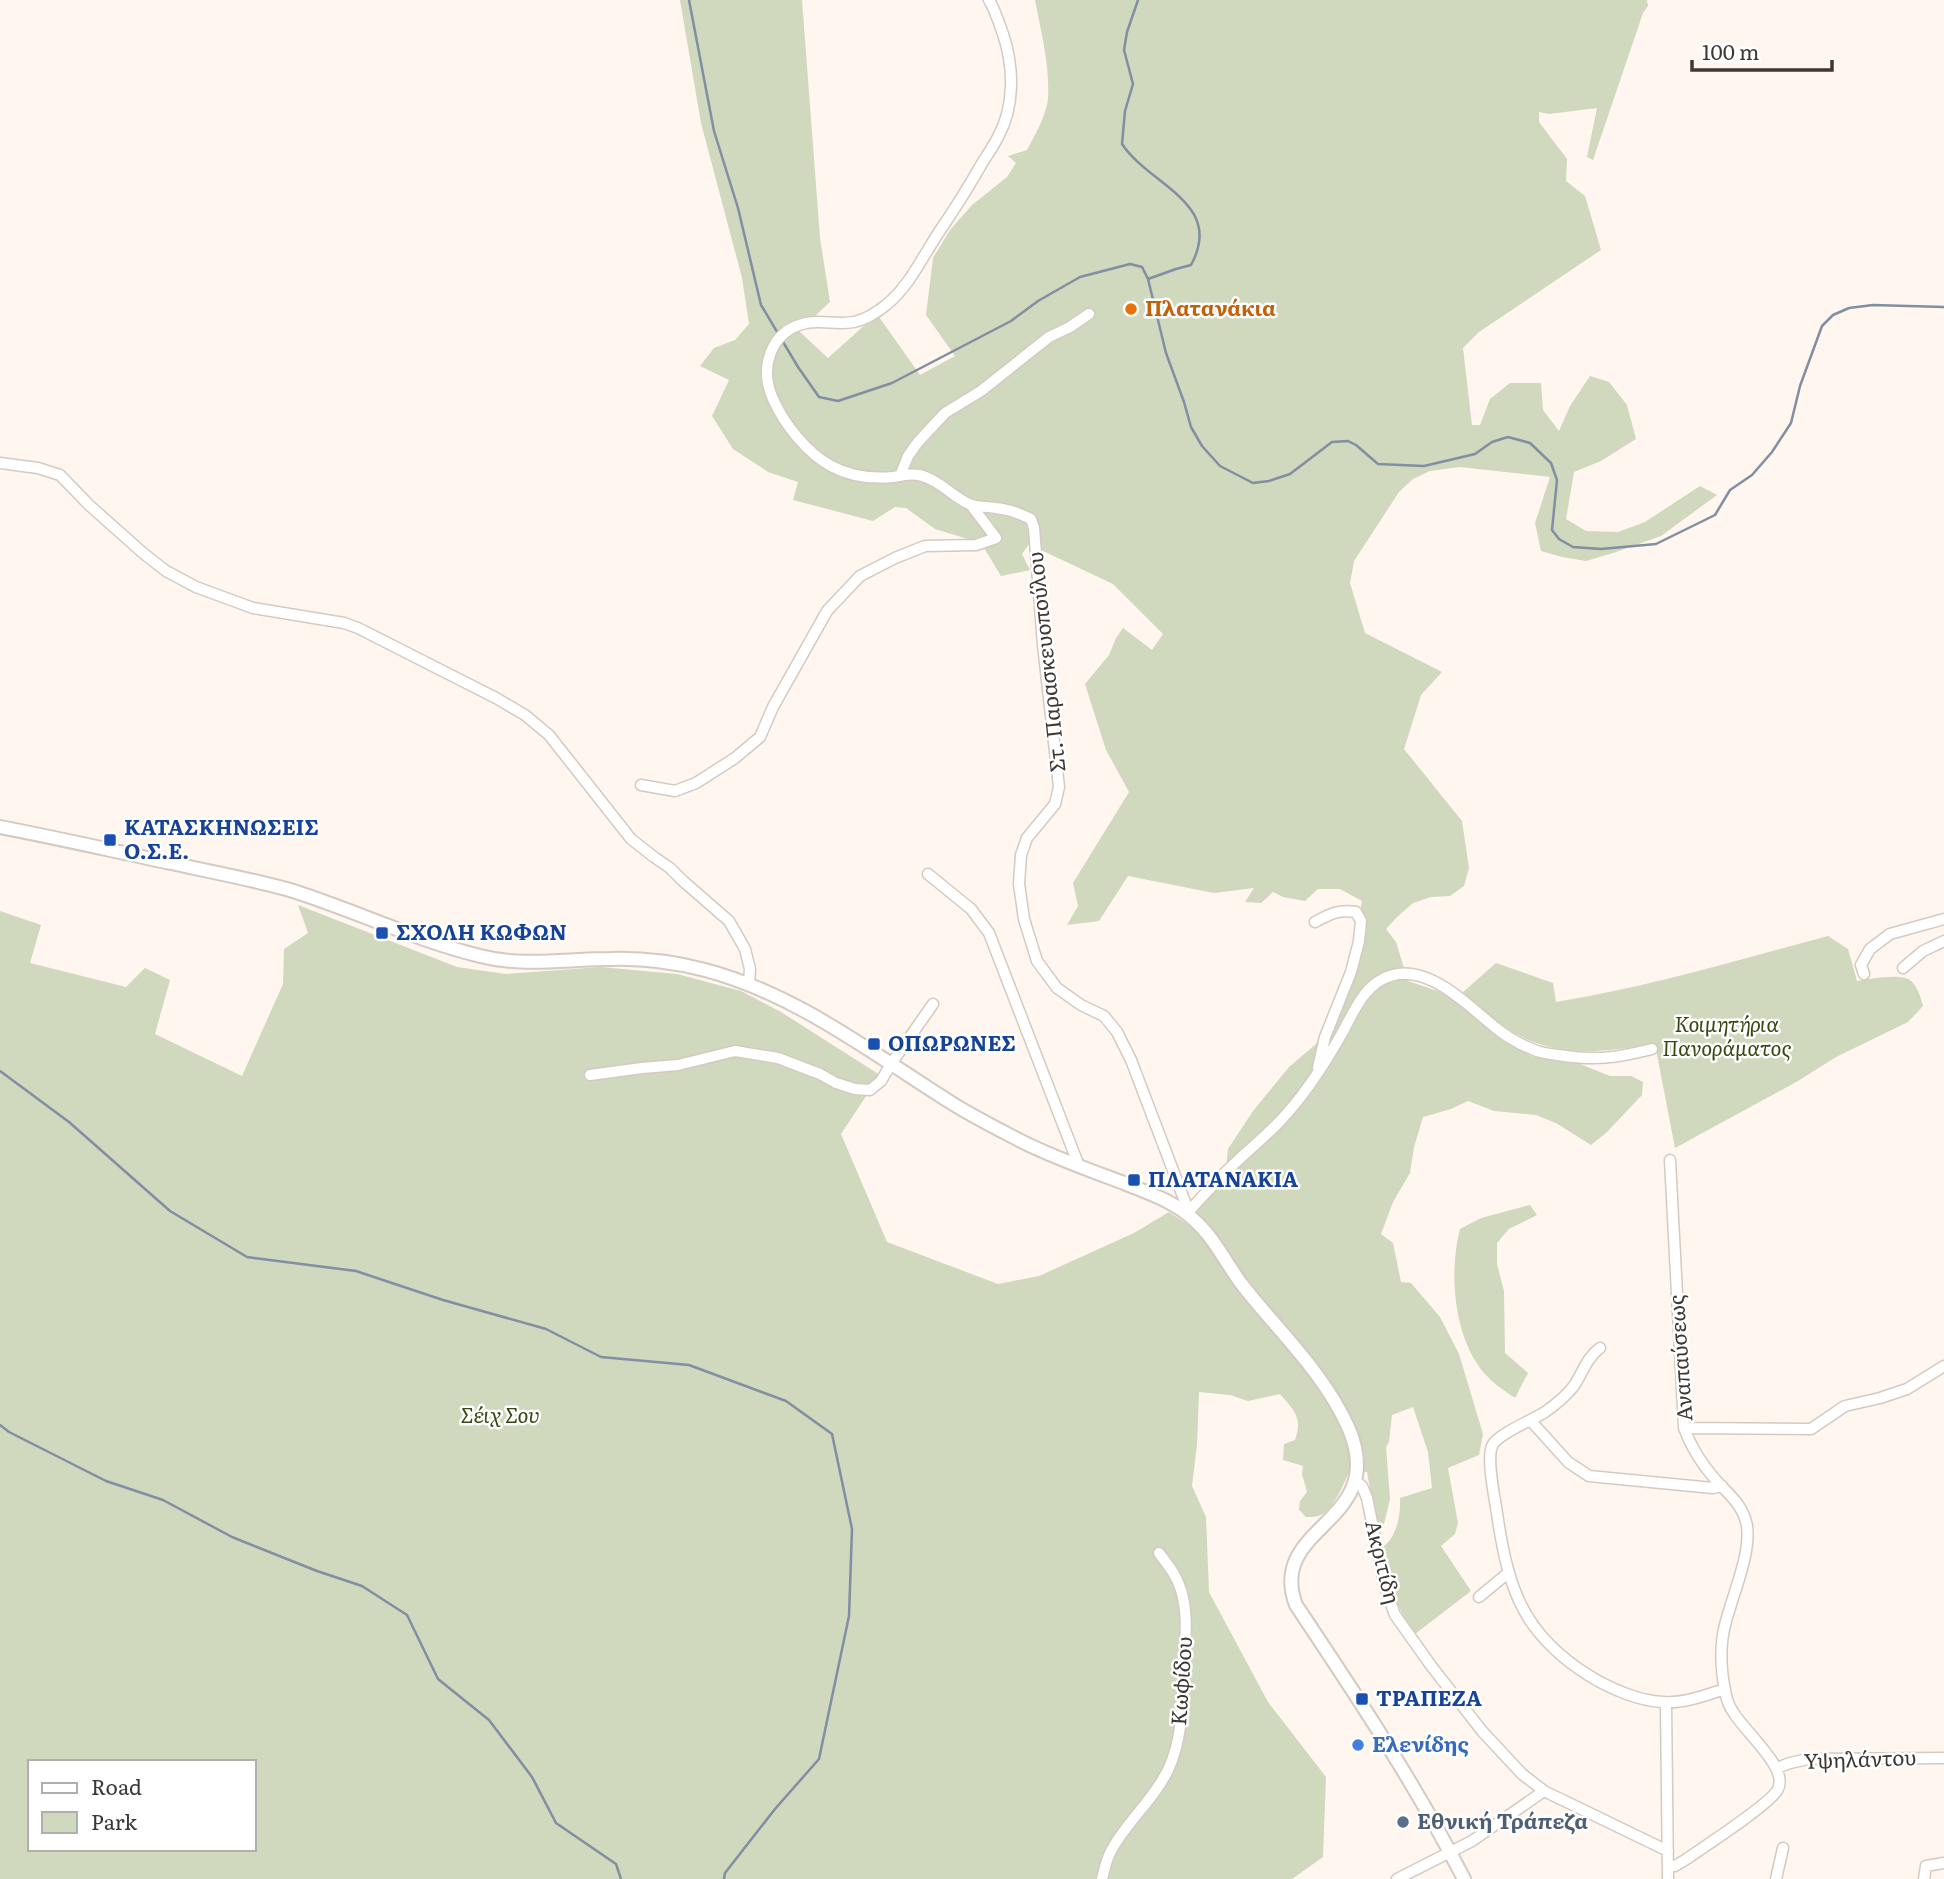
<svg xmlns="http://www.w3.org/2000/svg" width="1944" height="1879" font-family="Literata,serif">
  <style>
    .green { fill: #d0d8be; fill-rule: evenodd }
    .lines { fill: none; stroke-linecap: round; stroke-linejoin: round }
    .stream { stroke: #828ea1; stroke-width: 2.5 }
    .minor-casing { stroke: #d4cac2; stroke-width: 13 }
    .major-casing { stroke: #d4cac2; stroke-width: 16 }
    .minor { stroke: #fff; stroke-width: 10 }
    .major { stroke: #fff; stroke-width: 12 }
    .food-dot { fill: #e8710a; stroke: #fff; stroke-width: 2.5 }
    .transit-dot { fill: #1a4fb4; stroke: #fff; stroke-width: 2.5 }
    .shop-dot { fill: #3f7fe0; stroke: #fff; stroke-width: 2.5 }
    .service-dot { fill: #5c6f8a; stroke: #fff; stroke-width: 2.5 }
    .labels { text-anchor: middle; stroke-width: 5; stroke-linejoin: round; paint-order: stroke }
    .food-label { font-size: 21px; font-weight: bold; fill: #c56008; stroke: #fff; text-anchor: start }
    .street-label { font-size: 21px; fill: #3c3835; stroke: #fff }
    .transit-label { font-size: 21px; font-weight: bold; fill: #164399; stroke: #fff; text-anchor: start }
    .park-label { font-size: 21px; font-style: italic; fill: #3b4712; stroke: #fff }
    .shop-label { font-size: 21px; font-weight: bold; fill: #366cbe; stroke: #fff; text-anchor: start }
    .service-label { font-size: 21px; font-weight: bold; fill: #4e5e75; stroke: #fff; text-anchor: start }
  </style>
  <rect width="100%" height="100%" fill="#fff6ef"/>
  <path class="green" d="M680 0H802L820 238 830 302 799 331 828 358 877 314 920 375 955 356 926 315 933 258 950 230 972 205 1007 177 1016 163 1008 156 1027 150C1035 135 1046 116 1048 99 1050 66 1041 32 1035 0H1647L1648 6 1643 13 1593 160 1587 157 1597 108 1549 114 1539 112V122L1567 159 1566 181 1585 196 1601 250 1479 332 1463 348 1472 425H1480L1490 399 1510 383H1541L1543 410 1559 431 1570 406 1590 376 1609 382 1627 405 1636 439 1601 461 1574 472 1566 519 1586 531 1618 532 1645 522 1700 486 1717 495 1661 536 1613 553 1586 561 1562 557 1541 551 1535 523 1550 477 1460 467 1430 471 1413 479 1399 492 1354 561 1350 583 1365 633 1442 672 1421 695 1404 749 1462 821 1469 868 1464 886 1450 896 1431 897 1413 903 1397 917 1386 929 1396 942 1408 981 1446 994 1456 1001 1497 1036 1531 1056 1580 1064 1610 1076H1631L1643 1082 1642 1095 1606 1133 1591 1145 1556 1123 1536 1115 1494 1111 1468 1101 1451 1109 1423 1117 1414 1147 1410 1173 1393 1202 1381 1234 1393 1243 1401 1282 1411 1283 1440 1317 1459 1354 1483 1434 1479 1455 1448 1468 1458 1523 1455 1534 1441 1546 1471 1591 1415 1634 1405 1620 1395 1598 1396 1595 1384 1546C1397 1536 1401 1514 1400 1498L1432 1488 1428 1452 1413 1407 1392 1415 1389 1442 1386 1447 1390 1499 1384 1524 1379 1526 1375 1518 1367 1472 1350 1470C1344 1483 1333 1512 1318 1516 1314 1517 1310 1517 1306 1517L1299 1510 1300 1501 1307 1492 1302 1474 1303 1466 1283 1460 1284 1444 1295 1440C1303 1418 1294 1410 1280 1394L1248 1401 1230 1395 1199 1392 1197 1445 1192 1486 1206 1517 1209 1592 1268 1702 1326 1777 1323 1857 1292 1879H0V911L41 925 30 963 126 987 145 968 170 980 155 1034 242 1076 283 984 284 949 308 933 298 905 457 967 506 974 601 967 677 974 741 991 781 1012 880 1075 841 1134 887 1242 998 1284 1039 1276 1134 1233 1169 1212 1194 1229 1196 1207 1225 1179 1228 1149 1253 1111 1289 1067 1316 1044 1346 972 1355 942 1362 901 1340 889H1318L1305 901 1283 897 1273 892 1261 903 1245 902 1254 888 1214 893 1128 876 1099 921 1067 925 1078 906 1073 883 1129 792 1106 750 1085 684 1109 655 1116 638 1123 628 1152 650 1163 634 1113 584 1041 550 1034 537 1022 554 1030 570 1001 576 981 543 935 529 906 508 895 507 873 521 793 500 798 482 768 472 733 449 712 416 729 380 700 366 714 348 735 340 749 324 742 278 701 123ZM30 1762H254V1849H30Z
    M1828 936 1848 949 1857 981C1869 979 1900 973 1910 980 1917 985 1921 998 1923 1006L1908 1022 1836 1057 1798 1081 1675 1148 1655 1044C1569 1058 1527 1056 1463 992L1496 963 1553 983 1556 1002C1648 987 1738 960 1828 936Z
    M1530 1205 1537 1215 1509 1229 1497 1243V1264L1504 1291 1505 1353 1528 1373 1515 1398C1507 1392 1496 1386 1489 1378 1454 1344 1448 1274 1460 1229L1481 1218Z"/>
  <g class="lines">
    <path class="stream" d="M689 0 714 131 738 208 761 305 798 367 819 397 838 401 892 383 1011 321 1038 301 1080 277 1130 264 1142 267 1148 279 1166 353 1184 402 1191 427 1202 446 1220 466 1253 483 1269 481 1290 474 1332 442 1348 441 1356 445 1378 464 1424 466 1475 454 1492 442 1508 437 1530 443 1551 463 1557 480 1552 530 1559 539 1573 547 1601 549 1656 544 1715 515 1730 490 1752 475 1772 452 1791 423 1800 386 1822 326 1833 315 1849 308 1873 305 1944 307
      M1138 0 1127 32 1124 50 1133 84 1125 111 1122 144C1150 186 1225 203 1191 265L1176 269 1148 279
      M0 1071 69 1122 170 1211 247 1257 356 1271 443 1300 546 1329 601 1357 689 1365 786 1401 832 1434 852 1529 849 1616 819 1759 775 1809 725 1873 724 1879
      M0 1425 9 1432 106 1481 163 1500 232 1537 317 1571 362 1586 407 1615 438 1679 489 1720 532 1777 556 1823 616 1864 621 1879"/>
    <defs>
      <path id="minor" d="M989 0C995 10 999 23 1003 34 1014 67 1015 106 998 137 993 147 987 155 981 165 968 188 954 210 939 232 923 256 909 287 886 305 878 312 864 320 854 322 838 325 822 320 806 323 770 331 759 368 773 399 784 424 807 453 831 466 851 477 871 479 893 477 903 476 909 473 919 475 938 479 952 496 969 504 977 508 987 506 995 508 1008 509 1019 513 1031 519L1034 528 1043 645 1059 787 1055 804 1027 838 1021 855 1019 884 1024 919 1037 961 1057 988 1081 1005 1104 1016 1117 1032 1131 1060 1190 1215
        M0 463 38 468 60 475 89 505 143 553 166 571 196 587 253 608 344 623 358 628 496 698 525 715 549 735 631 839 654 857 670 868 683 881 729 921 745 949 750 969 749 984
        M900 476 908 456 918 442 945 413 981 391 1049 337 1070 327 1089 314
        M641 785 675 791 696 783 735 758 760 737 773 707 827 611 860 576 895 558 925 546 976 545 996 538 971 505
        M928 874 971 909 989 933 1079 1166
        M1315 922C1330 914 1339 909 1356 912L1361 921 1359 941 1351 972 1325 1037 1318 1068
        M1903 968 1923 951 1944 941
        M1864 974 1861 965 1870 949 1890 934 1944 919
        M590 1075 642 1068 678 1065 735 1051 778 1058 820 1074 836 1083 855 1089 870 1090 881 1081 891 1064 933 1004
        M1190 1215V1210C1203 1196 1216 1181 1230 1168 1246 1152 1264 1138 1280 1121 1304 1096 1324 1065 1341 1035 1352 1016 1361 991 1381 980 1422 956 1467 1005 1496 1028 1506 1036 1519 1044 1532 1049 1540 1053 1549 1054 1558 1055 1595 1061 1616 1058 1652 1049
        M1600 1348C1586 1358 1583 1373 1573 1387 1566 1396 1555 1405 1545 1412 1533 1420 1497 1434 1492 1446 1486 1461 1496 1503 1498 1520 1509 1592 1525 1635 1588 1675 1609 1688 1638 1701 1663 1702 1683 1704 1706 1695 1725 1689
        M1531 1421 1568 1462 1589 1476 1713 1488 1722 1486
        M1684 1428 1811 1429 1845 1406 1880 1398 1907 1389 1944 1366
        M1355 1481 1362 1486 1367 1498 1385 1587 1395 1615 1432 1667 1482 1731 1522 1774 1544 1791 1668 1851
        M1479 1597 1508 1573
        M1666 1703 1668 1879
        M1777 1768 1790 1763 1808 1759 1944 1758
        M1668 1866H1675L1685 1860C1702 1848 1772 1803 1778 1789 1790 1764 1733 1725 1727 1699 1721 1676 1719 1648 1725 1625 1732 1596 1751 1555 1747 1526 1743 1504 1728 1494 1714 1478 1701 1463 1691 1447 1684 1428L1670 1160
        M1102 1879C1104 1871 1106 1861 1110 1853 1125 1823 1153 1801 1168 1770 1183 1738 1182 1704 1183 1670 1185 1644 1189 1616 1181 1590 1177 1576 1168 1565 1159 1553
        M1397 1879 1472 1841 1544 1791
        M1776 1879 1783 1848
        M1924 1879 1926 1866 1944 1863"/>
      <path id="major" d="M0 827C57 838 114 851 171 863 211 872 251 879 290 890 354 910 415 940 480 956 523 967 566 959 610 959 642 958 674 962 705 970 796 994 872 1053 950 1102 972 1116 996 1128 1019 1140 1052 1157 1089 1170 1124 1183 1148 1193 1174 1201 1193 1219 1213 1236 1225 1261 1240 1282 1277 1330 1324 1372 1349 1429 1389 1524 1266 1525 1296 1605 1356 1695 1415 1783 1464 1879"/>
    </defs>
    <use href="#minor" class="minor-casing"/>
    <use href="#major" class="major-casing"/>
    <use href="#minor" class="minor"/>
    <use href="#major" class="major"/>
  </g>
  <circle class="food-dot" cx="1131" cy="309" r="7"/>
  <g class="transit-dot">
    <rect x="103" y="833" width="14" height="14" rx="3.5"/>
    <rect x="375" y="926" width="14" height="14" rx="3.5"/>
    <rect x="867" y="1037" width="14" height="14" rx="3.5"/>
    <rect x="1127" y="1173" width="14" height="14" rx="3.5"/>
    <rect x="1355" y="1692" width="14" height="14" rx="3.5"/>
  </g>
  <circle class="shop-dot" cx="1358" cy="1745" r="7"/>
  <circle class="service-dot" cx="1403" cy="1822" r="7"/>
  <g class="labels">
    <g class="food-label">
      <text x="1145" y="316">Πλατανάκια</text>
    </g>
    <g class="street-label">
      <text transform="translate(1047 662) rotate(-96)" y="7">Στ. Παρασκευοπούλου</text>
      <text transform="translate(1681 1358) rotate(-94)" y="7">Αναπαύσεως</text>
      <text transform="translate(1382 1562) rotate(76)" y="7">Ακριτίδη</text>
      <text transform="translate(1182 1681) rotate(-86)" y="7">Κωφίδου</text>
      <text transform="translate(1860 1760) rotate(-2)" y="7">Υψηλάντου</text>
    </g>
    <g class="transit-label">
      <text x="124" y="835">ΚΑΤΑΣΚΗΝΩΣΕΙΣ<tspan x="124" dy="24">Ο.Σ.Ε.</tspan></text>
      <text x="396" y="940">ΣΧΟΛΗ ΚΩΦΩΝ</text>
      <text x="888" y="1051">ΟΠΩΡΩΝΕΣ</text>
      <text x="1148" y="1187">ΠΛΑΤΑΝΑΚΙΑ</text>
      <text x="1376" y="1706">ΤΡΑΠΕΖΑ</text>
    </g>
    <g class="park-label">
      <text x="1727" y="1032">Κοιμητήρια<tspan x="1727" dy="24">Πανοράματος</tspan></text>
      <text x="500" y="1423">Σέιχ Σου</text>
    </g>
    <g class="shop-label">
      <text x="1372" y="1752">Ελενίδης</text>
    </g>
    <g class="service-label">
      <text x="1417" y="1829">Εθνική Τράπεζα</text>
    </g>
  </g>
  <rect x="28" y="1760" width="228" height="91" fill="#ffffff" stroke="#b1afae" stroke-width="2"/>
  <rect x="42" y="1783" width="35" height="10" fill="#ffffff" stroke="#b1afae" stroke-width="2"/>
  <text x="91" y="1795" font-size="21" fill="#3c3835">Road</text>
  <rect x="42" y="1812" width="35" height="21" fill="#d0d8be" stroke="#b1afae" stroke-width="2"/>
  <text x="91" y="1830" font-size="21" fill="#3c3835">Park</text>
  <path d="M1692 60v10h140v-10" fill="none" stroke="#3c3835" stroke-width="3.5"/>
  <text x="1702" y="60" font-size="21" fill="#3c3835" stroke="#ffffff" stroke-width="5" paint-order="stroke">100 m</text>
</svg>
